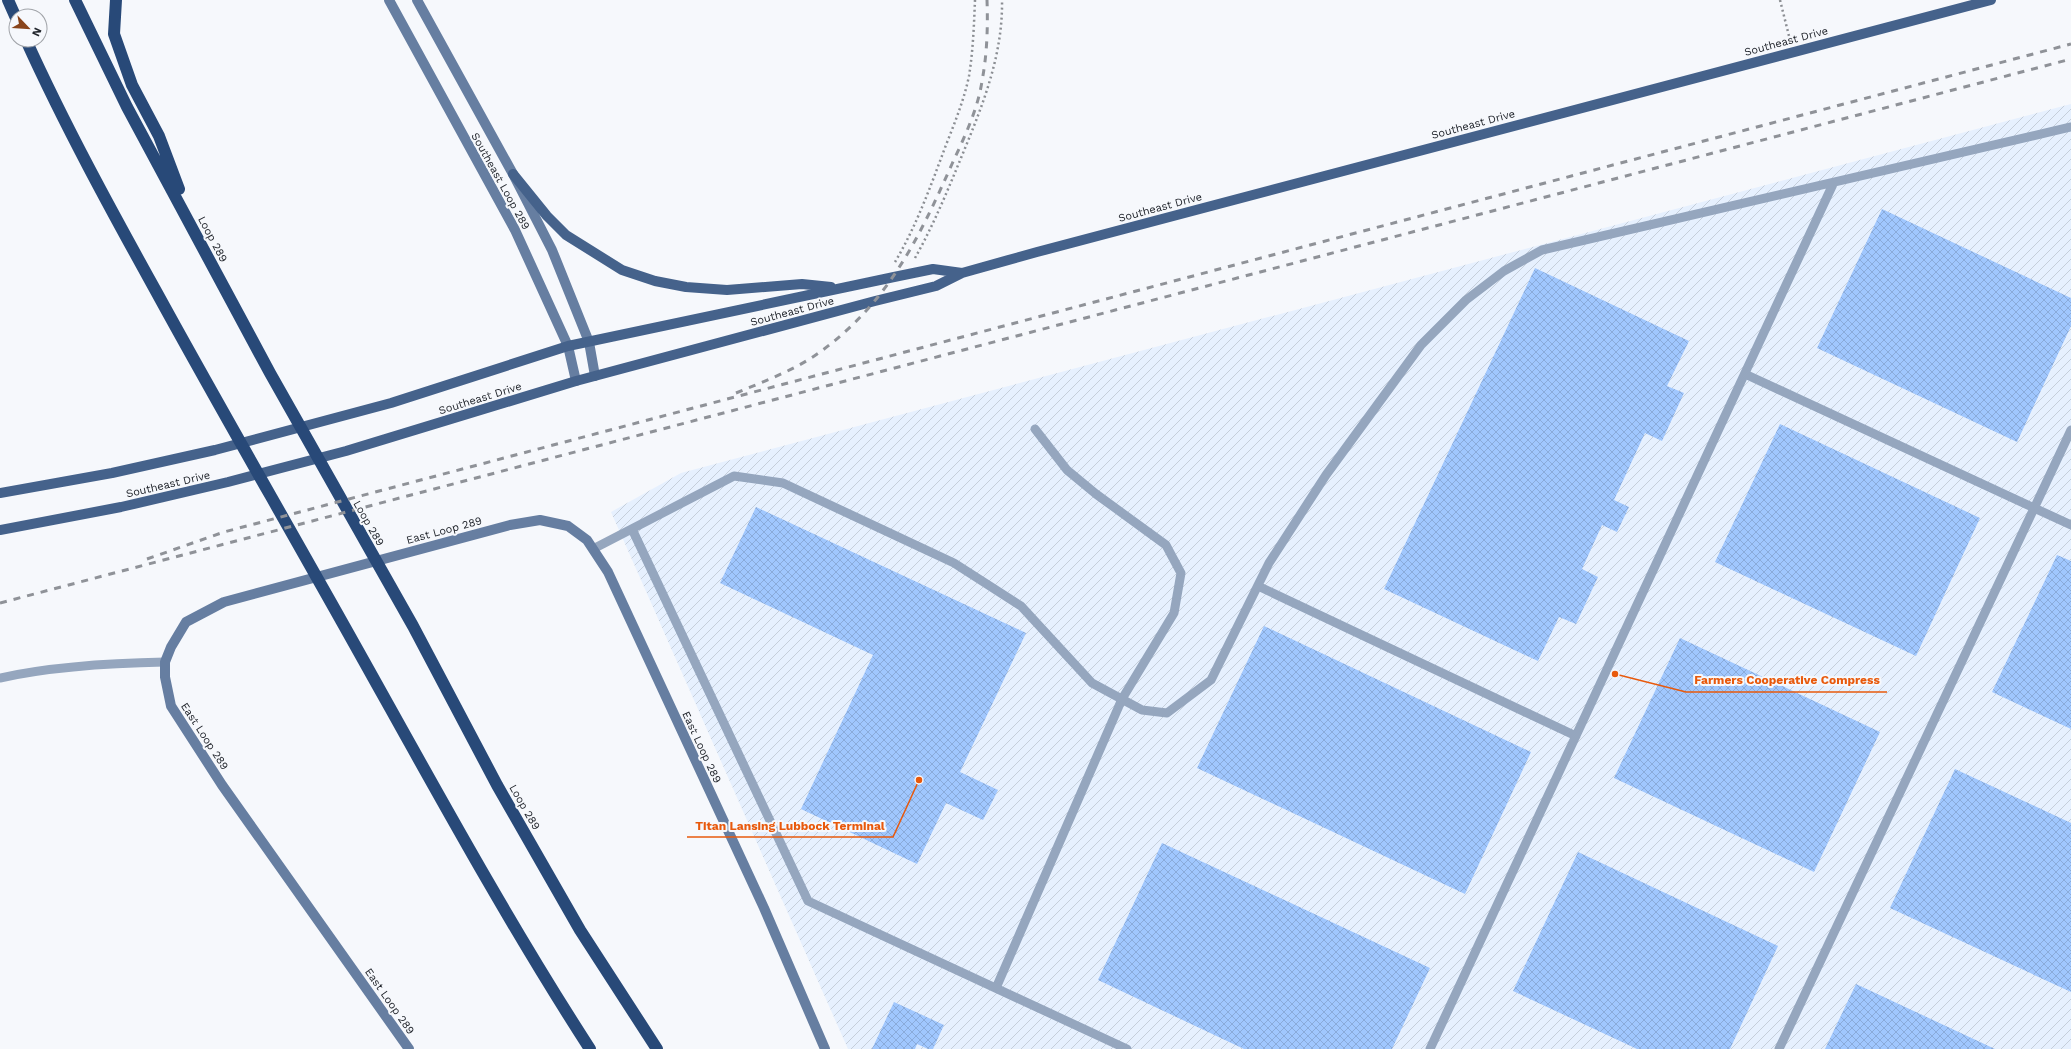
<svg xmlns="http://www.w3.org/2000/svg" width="2071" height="1049" font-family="'Work Sans',sans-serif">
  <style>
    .industrial { fill: url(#industrial-furrows) }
    .building { fill: url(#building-cross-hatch) }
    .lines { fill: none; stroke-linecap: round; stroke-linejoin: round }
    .path { stroke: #8b8e93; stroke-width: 2.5; stroke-dasharray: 2 3; stroke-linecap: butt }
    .lane { stroke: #95a6be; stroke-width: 9 }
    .secondary { stroke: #667ea1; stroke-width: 10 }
    .primary { stroke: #45628b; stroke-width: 10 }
    .highway { stroke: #284978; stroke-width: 12 }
    .rail { stroke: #8f9298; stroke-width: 3; stroke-dasharray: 7 7; stroke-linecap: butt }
    .labels { text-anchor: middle; stroke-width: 4; stroke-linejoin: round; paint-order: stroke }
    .street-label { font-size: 11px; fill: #21252c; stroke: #f6f8fc }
    .leader { fill: none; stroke: #e8590c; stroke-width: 1.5 }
    .callout-dot { fill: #e8590c; stroke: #f6f8fc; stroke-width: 1.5 }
    .callout-label { font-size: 12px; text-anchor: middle; font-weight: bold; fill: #e8590c; stroke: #f6f8fc; stroke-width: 4; stroke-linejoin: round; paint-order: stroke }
  </style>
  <defs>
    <pattern id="industrial-furrows" width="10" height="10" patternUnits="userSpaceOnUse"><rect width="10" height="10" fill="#e6f0fe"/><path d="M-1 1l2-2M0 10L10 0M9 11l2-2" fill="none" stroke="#c5ceda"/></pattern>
    <pattern id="building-cross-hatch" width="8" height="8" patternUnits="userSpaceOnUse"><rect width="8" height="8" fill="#a0c7fe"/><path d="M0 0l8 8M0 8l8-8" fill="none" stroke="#8aabda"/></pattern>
  </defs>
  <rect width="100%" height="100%" fill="#f6f8fc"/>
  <path class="industrial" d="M2071 104V1049H848L611 512 681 473Z"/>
  <path class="building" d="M1882 209 2071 298V326L2017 442 1817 348Z
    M1535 268 1689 341 1667 386 1684 393 1662 441 1645 433 1614 500 1629 507 1617 532 1602 525 1582 569 1598 577 1576 624 1559 617 1538 661 1384 589Z
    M1780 424 1980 518 1916 656 1715 562Z
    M756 507 1026 633 960 772 998 790 983 820 946 803 917 864 801 809 873 655 720 583Z
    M2057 555 2071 561V729L1992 692Z
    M1264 626 1531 752 1465 894 1197 768Z
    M1680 638 1880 732 1814 872 1614 778Z
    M1955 769 2071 823V992L1890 908Z
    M1162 843 1430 968 1392 1049H1244L1098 980Z
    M1578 852 1778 946 1730 1049H1637L1513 991Z
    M1856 984 1995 1049H1825Z
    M894 1002 944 1025 933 1049H928L917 1044 915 1049H872Z"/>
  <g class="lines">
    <path class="path" d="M1780 0 1790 40
      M915 258C933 226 947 192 961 158 982 107 1003 56 1002 0
      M895 262C917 225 931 185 946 145 955 122 964 100 969 76 973 51 974 25 975 0"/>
    <path class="lane" d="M1745 374 2071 525
      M632 529 808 901 1127 1049
      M593 549 734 476 783 483 954 563 1021 606 1092 683 1142 710 1167 713 1211 680 1269 563 1326 475 1421 345 1466 300 1504 271 1542 250 2071 127
      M1258 586 1576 736
      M0 678C54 666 110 663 165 662
      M996 988 1122 699 1174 613 1181 573 1166 545 1096 494 1067 470 1035 429
      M1430 1049 1834 182
      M1779 1049 2071 430"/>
    <path class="secondary" d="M389 0 515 230 568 346 576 381
      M417 0 513 174 552 250 589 342 595 376
      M409 1049 222 785 171 706 165 677V662L171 647 186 622 224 602 510 525 540 520 568 526 587 540 608 572 764 908 825 1049"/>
    <path class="primary" d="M513 174 547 216 566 235 622 270 655 281 686 287 727 290 802 284 831 287
      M0 493 112 473 215 450 391 403 568 346 894 277 933 269 962 273
      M0 530 121 507 228 482 346 451 576 381 875 301 936 286 962 273 1037 252 1991 0"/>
    <path class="highway" d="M8 0 16 18
      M75 0 127 107 270 373 413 626 497 785 580 930 657 1049
      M116 0 114 34 132 85 159 136 179 189
      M26 40C65 126 111 210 157 293 209 388 263 482 316 576 406 734 491 896 590 1049"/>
    <path class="rail" d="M736 393C765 381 795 370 820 352 888 303 919 238 952 164 964 138 978 109 982 81 987 55 988 27 987 0
      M147 559 224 532 2071 44
      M0 603 2071 59"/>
  </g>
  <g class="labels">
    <g class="street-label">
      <text transform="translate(1786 41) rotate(-15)" y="4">Southeast Drive</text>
      <text transform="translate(1473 124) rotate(-15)" y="4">Southeast Drive</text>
      <text transform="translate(501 181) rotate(61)" y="4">Southeast Loop 289</text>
      <text transform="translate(1160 207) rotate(-15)" y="4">Southeast Drive</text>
      <text transform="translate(213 239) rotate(62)" y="4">Loop 289</text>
      <text transform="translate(792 311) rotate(-15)" y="4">Southeast Drive</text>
      <text transform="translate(480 398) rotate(-17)" y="4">Southeast Drive</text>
      <text transform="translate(168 484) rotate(-13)" y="4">Southeast Drive</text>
      <text transform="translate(369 523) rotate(60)" y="4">Loop 289</text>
      <text transform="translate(444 530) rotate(-15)" y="4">East Loop 289</text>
      <text transform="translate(205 736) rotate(57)" y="4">East Loop 289</text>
      <text transform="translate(702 747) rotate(65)" y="4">East Loop 289</text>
      <text transform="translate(525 807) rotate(60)" y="4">Loop 289</text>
      <text transform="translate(390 1001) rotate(55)" y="4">East Loop 289</text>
    </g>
  </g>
  <path class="leader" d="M1615 674L1686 692H1887M919 780L893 837H687"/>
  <g class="callout-dot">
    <circle cx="1615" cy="674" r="4"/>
    <circle cx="919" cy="780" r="4"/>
  </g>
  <g class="callout-label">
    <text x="1787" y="684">Farmers Cooperative Compress</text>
    <text x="790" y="830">Titan Lansing Lubbock Terminal</text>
  </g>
  <g transform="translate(28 28) rotate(115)"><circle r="19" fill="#f6f8fc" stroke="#a1a4a9"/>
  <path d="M0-3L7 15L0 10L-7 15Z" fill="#89441b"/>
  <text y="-6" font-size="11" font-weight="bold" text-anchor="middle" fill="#21252c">N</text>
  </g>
</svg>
